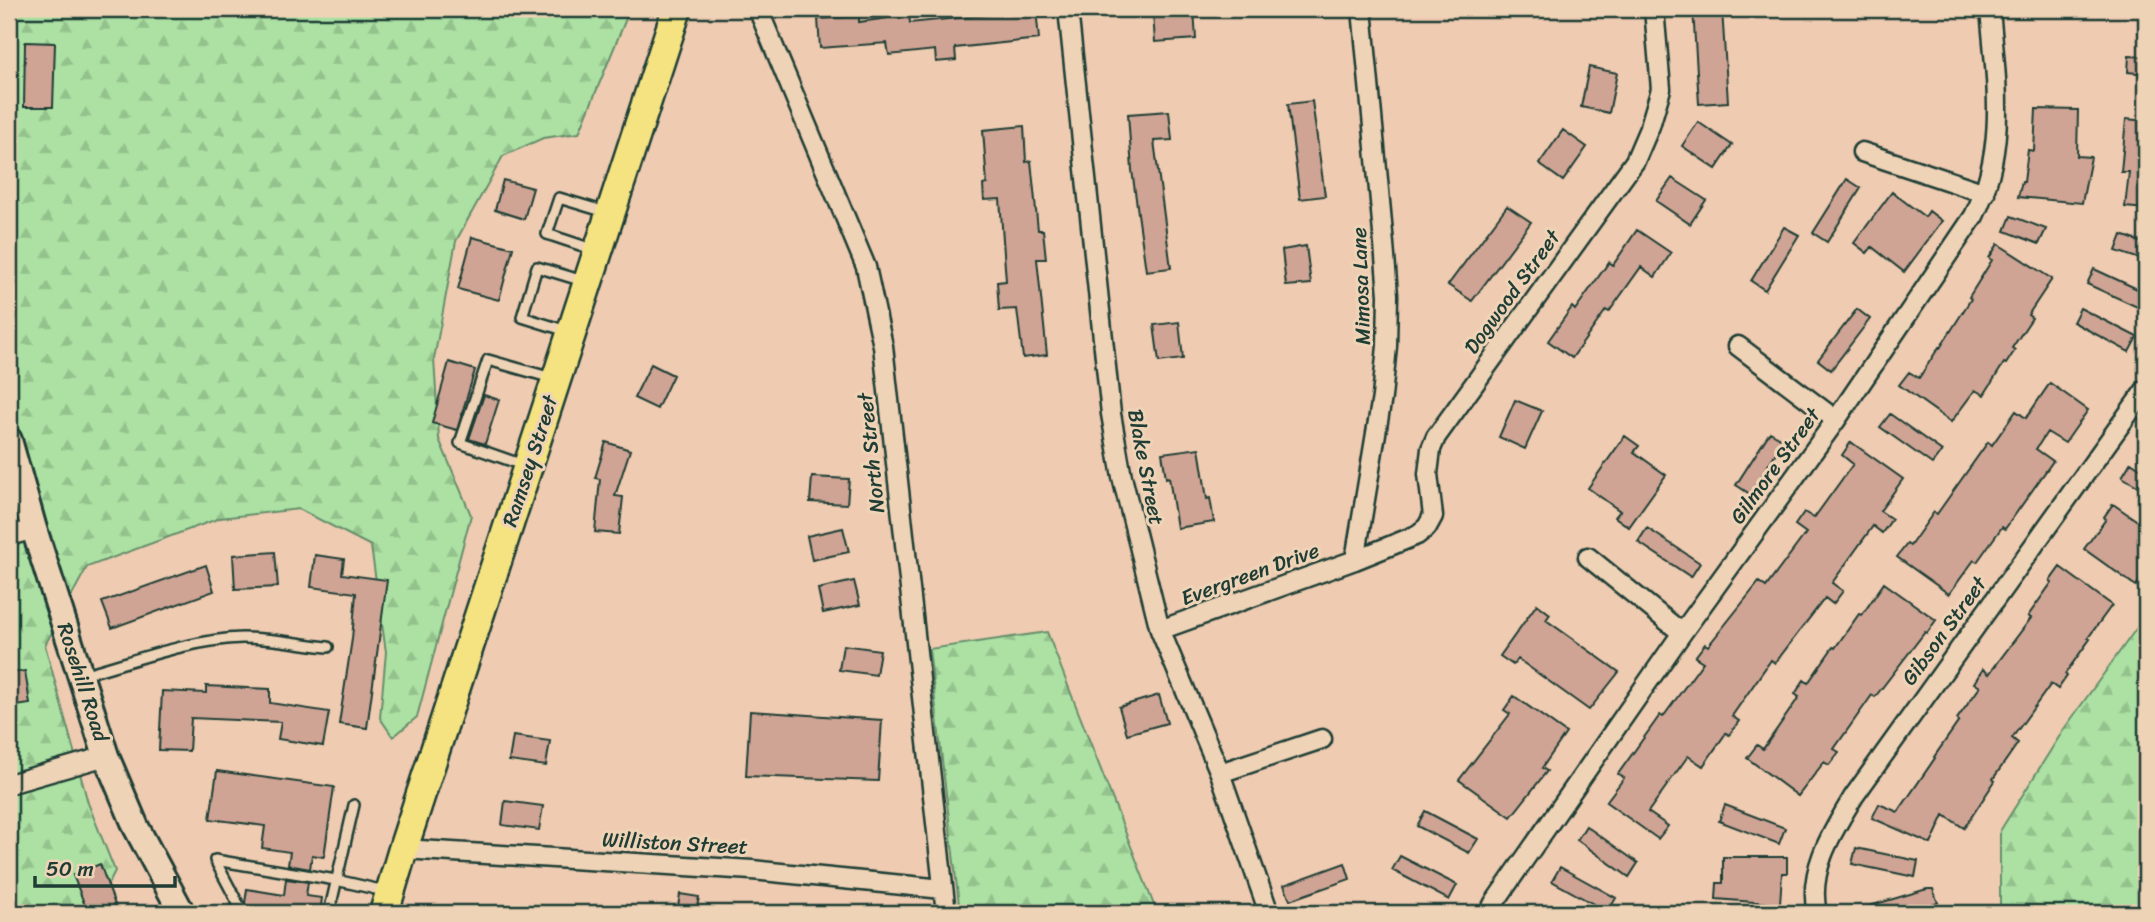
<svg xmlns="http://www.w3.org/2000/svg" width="2155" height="922" font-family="Sriracha,sans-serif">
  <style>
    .forest { fill: url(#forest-firs); stroke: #668f6c; stroke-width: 2 }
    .building { fill: #cfa494; stroke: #1f3d34; stroke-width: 2 }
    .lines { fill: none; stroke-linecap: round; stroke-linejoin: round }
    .service-casing { stroke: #1f3d34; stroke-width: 14 }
    .minor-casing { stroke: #1f3d34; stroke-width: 23 }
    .secondary-casing { stroke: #1f3d34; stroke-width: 30 }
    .primary-casing { stroke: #1f3d34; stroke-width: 33 }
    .service { stroke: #efd3b6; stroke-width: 9 }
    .minor { stroke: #efd3b6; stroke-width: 18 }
    .secondary { stroke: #efd3b6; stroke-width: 24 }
    .primary { stroke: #f5e382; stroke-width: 28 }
    .labels { text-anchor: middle; stroke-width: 6; stroke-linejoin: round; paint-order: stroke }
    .street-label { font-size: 21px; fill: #1f3d34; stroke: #efd3b6 }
  </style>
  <defs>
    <pattern id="forest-firs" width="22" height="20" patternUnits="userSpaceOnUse" patternTransform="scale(1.75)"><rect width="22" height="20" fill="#ace1a3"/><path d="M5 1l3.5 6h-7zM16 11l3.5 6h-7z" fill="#94c28d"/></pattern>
  </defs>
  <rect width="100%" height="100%" fill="#efcbb1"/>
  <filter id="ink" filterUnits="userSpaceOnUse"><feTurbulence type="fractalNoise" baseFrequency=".0143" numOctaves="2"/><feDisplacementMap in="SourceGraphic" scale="14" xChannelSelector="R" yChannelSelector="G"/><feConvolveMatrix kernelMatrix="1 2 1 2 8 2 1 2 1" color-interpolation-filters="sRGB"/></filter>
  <g filter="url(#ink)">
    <path class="forest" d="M9 9H630L579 133 543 138 503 156 456 241 434 359 439 439 471 515 417 717 393 737 380 718 386 652 371 546 299 509 220 518 87 567 45 645 88 803 115 871 93 913H9Z
      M2146 615V913H2000V831L2064 729Z
      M1047 632 1157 913H960L929 649Z"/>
    <path class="building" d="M1693 9H1722L1728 102 1699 104Z
      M1036 10 1039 39 955 48 956 60 936 62 935 50 889 55 887 43 820 48 818 19 859 16V22L909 15 910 23Z
      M1194 10 1196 39 1155 42 1153 13Z
      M25 42 55 43 53 107H24Z
      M2129 56 2146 57V74L2128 72Z
      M1589 67 1617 73 1609 113 1581 107Z
      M1312 101 1325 196 1300 199 1288 104Z
      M2036 109 2078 110 2077 156 2091 157 2082 203 2018 197 2022 182H2024L2028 150 2034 151Z
      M1169 111 1172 140 1154 141 1171 268 1146 271 1132 170 1128 114Z
      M2126 119 2146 121V209L2125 207 2129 172H2121Z
      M1698 122 1732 145 1716 169 1682 146Z
      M1024 126 1026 162 1031 161 1038 230H1043L1046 259H1037L1047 355 1023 358 1017 309 999 310 997 282 1006 281 1000 199 984 200 983 185 987 184 983 130Z
      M1563 130 1587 147 1563 181 1539 164Z
      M1672 178 1706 200 1690 224 1656 201Z
      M1847 179 1861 188 1827 242 1813 233Z
      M503 180 533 188 524 219 495 210Z
      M1892 192 1925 217 1929 211 1942 221 1904 272 1872 247 1867 253 1854 243Z
      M1507 206 1531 222 1472 301 1448 285Z
      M2011 216 2046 229 2039 244 2005 231Z
      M1784 227 1799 235 1765 290 1751 281Z
      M1637 230 1671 253 1655 277 1641 267 1609 312 1606 310 1572 358 1548 341 1572 307 1575 310 1609 262 1613 265Z
      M2122 235 2146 244V261L2116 251Z
      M472 237 513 248 499 300 458 289Z
      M1998 244 2052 279 2028 315 2032 318 2012 348 2015 350 2006 364 2004 363 1984 395 1975 390 1951 422 1899 385 1909 372 1919 378 1939 347 1940 348 1971 299 1969 297 1992 260 1989 258Z
      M1306 246 1311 284 1286 286 1282 250Z
      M2094 269 2146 293V311L2087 284Z
      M2080 308 2137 337 2129 352 2073 322Z
      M1857 309 1870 319 1831 370 1818 360Z
      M1179 322 1183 359 1159 362 1154 325Z
      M449 362 475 370 457 430 432 423Z
      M651 364 673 375 657 409 634 398Z
      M2050 383 2088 410 2065 443 2047 432 2036 449 2053 461 2005 529 2002 527 1977 562 1974 560 1949 594 1897 557 1907 544 1910 546 1934 512 1937 514 1988 442 1992 445 2016 411 2026 418Z
      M484 395 499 400 485 444 469 439Z
      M1515 400 1542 411 1525 449 1499 437Z
      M1890 414 1942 451 1932 464 1880 427Z
      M1770 432 1784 440 1750 494 1736 485Z
      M1625 436 1639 446 1634 452 1666 475 1629 527 1615 517 1620 511 1588 488Z
      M606 442 630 450 615 496 623 497 619 534 595 532 600 479 595 478Z
      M1851 442 1903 479 1880 511 1892 519 1882 533 1873 526 1832 583 1843 591 1833 604 1825 598 1775 663 1771 660 1732 716 1739 721 1729 735 1726 733 1703 766 1688 756 1648 812 1668 826 1658 839 1606 802 1624 778 1618 774 1660 715 1663 717 1703 662 1695 657 1705 644 1708 646 1759 582 1766 587 1806 533 1795 525 1804 512 1814 518 1853 464 1842 455Z
      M1199 448 1207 499 1210 498 1214 522 1177 528 1169 477 1166 478 1162 453Z
      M2131 462 2146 472V491L2122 477Z
      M812 477 849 479 847 504 810 502Z
      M2113 504 2146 527V572L2136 586 2084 549 2106 519 2104 517Z
      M843 528 849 552 812 560 807 536Z
      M1647 528 1700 563 1691 577 1638 542Z
      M275 552 278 587 235 589 233 555Z
      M315 555 344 559 342 574 387 580 367 728 339 724 352 639 356 593 311 587Z
      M206 565 214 591 112 628 102 602Z
      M2060 567 2112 605 2088 638 2090 639 2065 674 2067 676 2058 689 2051 684 2012 738 2018 743 1993 779 1995 781 1964 828 1944 815 1931 844 1872 818 1879 804 1898 812 1935 758 1934 757 1959 721 1957 719 1980 687 1974 683 1983 669 1989 674 2031 618 2028 616 2052 582 2050 581Z
      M854 581 860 605 823 613 818 589Z
      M1884 583 1936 620 1927 633 1925 632 1875 697 1872 695 1834 749 1839 752 1829 765 1824 762 1798 796 1747 758 1757 745 1763 749 1799 697 1795 694 1804 680 1808 683 1833 647 1835 648 1859 614 1862 615Z
      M1537 604 1550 614 1546 620 1619 672 1589 710 1518 659 1513 665 1500 656Z
      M843 645 880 650 876 675 839 670Z
      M25 671 30 704 9 707V673Z
      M206 686 270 689V703L329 712 323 746 278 739 281 722 191 718 189 751 159 750 162 691 206 693Z
      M1159 695 1167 723 1127 734 1119 707Z
      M1514 696 1566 733 1542 768 1547 771 1511 817 1459 780 1510 714 1504 710Z
      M750 711 882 720 878 781 746 776Z
      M513 736 550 741 546 766 509 761Z
      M217 771 334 787 324 857 312 855 310 869 288 865 290 852 262 848 265 826 210 819Z
      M505 801 543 806 539 830 502 825Z
      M1725 805 1785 828 1779 844 1719 821Z
      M1425 811 1478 839 1469 853 1417 826Z
      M1586 826 1638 863 1629 877 1577 840Z
      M1856 848 1918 861 1915 877 1852 864Z
      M1400 856 1457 885 1449 900 1392 870Z
      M1723 857H1787V873H1782L1780 904 1716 899 1717 883H1723Z
      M1345 863 1350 879 1290 900 1284 885Z
      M100 864 118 913H88L73 875Z
      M1560 867 1616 898 1608 912 1552 881Z
      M286 879 308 882 306 896 322 898 320 913H250L245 903 247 889 284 895Z
      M1927 889H1933L1938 903 1903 913H1859V909Z
      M680 894 699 897 696 913H677Z"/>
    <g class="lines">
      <defs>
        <path id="service" d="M595 250 547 234 559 198 609 213
          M567 331 522 317 537 267 583 281
          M526 466 460 443 488 360 552 378
          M82 675C130 662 193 639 242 638 270 638 300 644 328 647
          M243 913 215 860 336 880 389 892
          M329 913 354 805"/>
        <path id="minor" d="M758 9 866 267 883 346 946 913
          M1068 9 1111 414 1122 477 1160 630 1220 773 1269 913
          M1862 152 1985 193
          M1738 346 1836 420
          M9 536 34 529
          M1588 557 1682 633
          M1355 560 1382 397 1387 346 1388 295 1384 244 1362 9
          M1160 630 1355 560 1417 535 1427 527 1433 516 1428 474 1431 449 1436 437 1635 161 1650 126 1661 89 1654 9
          M1220 773 1322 739
          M9 784 106 756
          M403 849 752 870 943 889
          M1489 913 1494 903 1682 633 1836 420 1974 216C2008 147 1996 82 1990 9
          M1817 913C1807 870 1833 831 1854 796L2146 389"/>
        <path id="secondary" d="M9 440 34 529 106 756 136 827 182 913"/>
        <path id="primary" d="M384 913 403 849 677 9"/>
      </defs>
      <use href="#service" class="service-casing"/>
      <use href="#minor" class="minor-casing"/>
      <use href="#secondary" class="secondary-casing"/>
      <use href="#primary" class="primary-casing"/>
      <use href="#service" class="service"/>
      <use href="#minor" class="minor"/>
      <use href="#secondary" class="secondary"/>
      <use href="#primary" class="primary"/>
    </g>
  </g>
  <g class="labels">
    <g class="street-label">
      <text transform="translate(1361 286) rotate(-92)" y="7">Mimosa Lane</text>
      <text transform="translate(1512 292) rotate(-54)" y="7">Dogwood Street</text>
      <text transform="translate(871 453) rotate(-96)" y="7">North Street</text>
      <text transform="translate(530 461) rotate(-72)" y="7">Ramsey Street</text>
      <text transform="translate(1775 466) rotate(-54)" y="7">Gilmore Street</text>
      <text transform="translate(1146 467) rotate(79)" y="7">Blake Street</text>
      <text transform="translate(1250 574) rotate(-20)" y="7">Evergreen Drive</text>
      <text transform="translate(1944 631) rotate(-54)" y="7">Gibson Street</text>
      <text transform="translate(83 682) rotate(72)" y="7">Rosehill Road</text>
      <text transform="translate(675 843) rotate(3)" y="7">Williston Street</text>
    </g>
  </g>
  <rect width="2155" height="922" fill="none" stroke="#efd3b6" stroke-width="35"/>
  <rect x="18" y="18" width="2120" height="887" fill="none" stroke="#1f3d34" stroke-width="2.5" filter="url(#ink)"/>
  <path d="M35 876v10h140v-10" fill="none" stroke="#1f3d34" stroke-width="3.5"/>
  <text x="46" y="876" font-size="21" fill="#1f3d34" stroke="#efd3b6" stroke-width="5" paint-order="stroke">50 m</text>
</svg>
